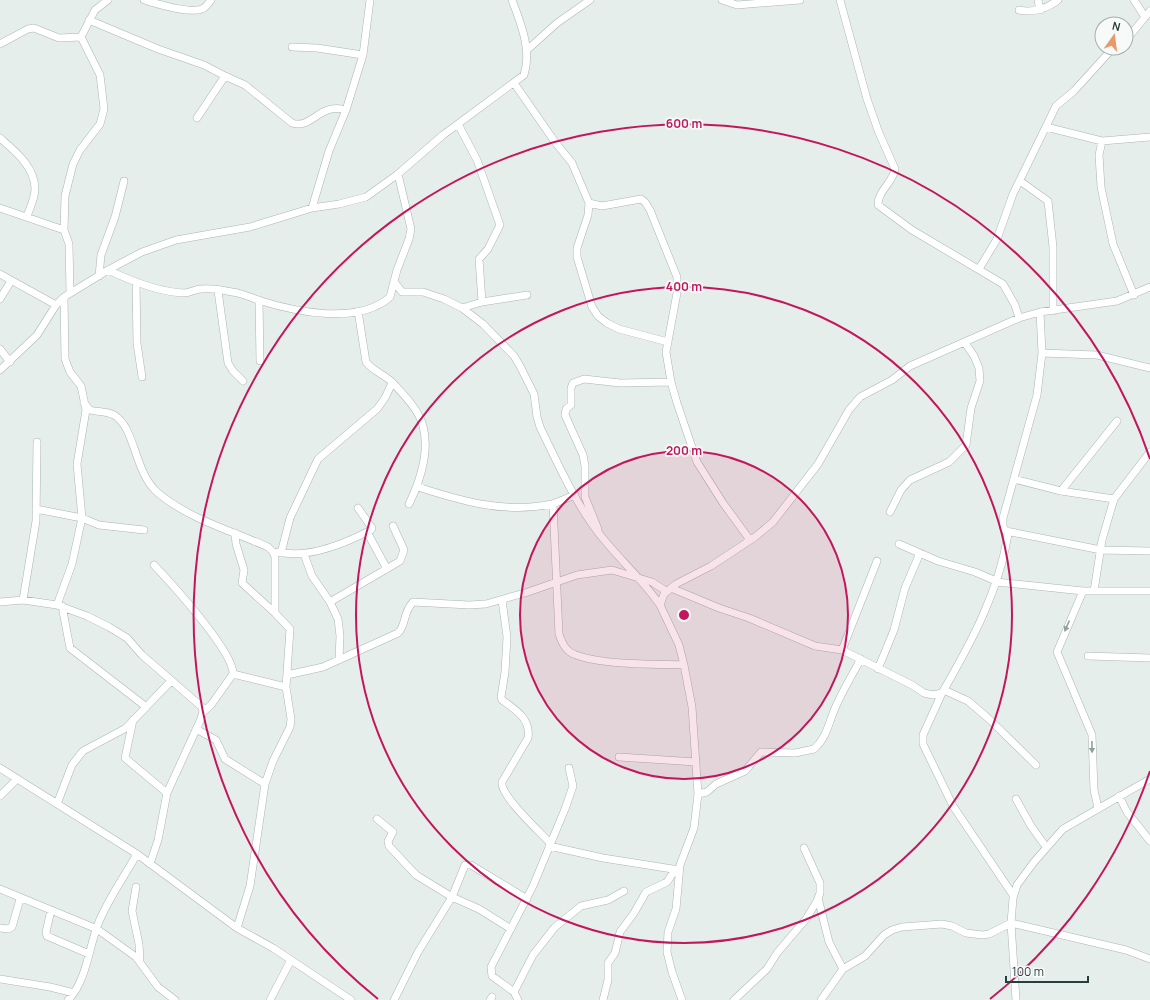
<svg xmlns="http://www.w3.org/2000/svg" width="1150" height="1000" font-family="Manrope,sans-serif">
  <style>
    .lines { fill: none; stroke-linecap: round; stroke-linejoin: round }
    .minor-casing { stroke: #a9b6b3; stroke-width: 8 }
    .minor { stroke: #fff; stroke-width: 7 }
    .oneway { fill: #929f9e }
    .ring { fill: none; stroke: #c2185b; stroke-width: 2 }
    .centre { fill: #c2185b; stroke: #f7faf9; stroke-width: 2 }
    .ring-label { font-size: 12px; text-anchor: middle; font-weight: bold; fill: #c2185b; stroke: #f7faf9; stroke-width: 3.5; stroke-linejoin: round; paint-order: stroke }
  </style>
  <rect width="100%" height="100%" fill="#e6eeeb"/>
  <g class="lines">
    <defs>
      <path id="minor" d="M144 0C158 4 189 14 202 9 206 7 209 3 211 0
        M722 0 737 5 800 0
        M840 0 867 99 879 133 895 169C893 183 878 190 878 205L912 230 1003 284 1015 305 1019 318
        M1038 0 1040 10
        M1134 0 1145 17
        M1019 10C1032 13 1047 9 1058 0
        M89 20 158 49 204 65 225 76 197 118
        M1126 37 1132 33 1150 11
        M0 44 28 29 34 28 59 38 81 37
        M292 47 317 48 363 55
        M527 50 557 23 590 0
        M225 76 245 85 292 123C312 130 319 102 346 110
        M514 83 555 142 572 163 589 203 588 215 577 248V257L592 307 598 316 607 323 619 329 668 342
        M458 124 477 160 500 225 488 249 479 259 482 302
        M1046 127 1102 141 1150 137
        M0 138C15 151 35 167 35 189 35 198 30 208 27 216
        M1102 141 1099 155 1101 187 1113 244 1134 295
        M1020 181 1048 201 1053 247V311
        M589 203 602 206 641 199 645 202 650 210 677 277V293L666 352 671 382 677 403 697 462 723 503 750 540
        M0 208 64 230 69 244 70 292
        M312 208 329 151 346 110 363 55 370 0
        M64 230 65 196 73 164 80 150 100 124 104 109 100 75 81 37 95 10 108 0
        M979 269 997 239 1013 194 1056 106 1074 91 1113 48
        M108 270C129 280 160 292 184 293 190 293 195 289 201 289 211 288 223 290 232 292 242 293 251 298 261 301 297 312 358 325 390 297L397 270 409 239 411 229 398 174
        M0 274 56 305
        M99 276 101 255 115 217 124 181
        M136 282 137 343 142 377
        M395 283 402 292H423L444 299 462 308 483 324 514 356 520 366 534 394 537 417 540 427C557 462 576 505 601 536 620 560 643 580 660 605
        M218 291 228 363 233 371 243 381
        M0 299 11 281
        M259 300 260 361
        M462 308 482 302 527 295
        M358 311 366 362C373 371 385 375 393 383 404 395 419 410 423 426 430 452 420 481 409 504
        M0 349 10 362
        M1042 353 1097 355 1150 368
        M0 370 37 335 56 305 64 297 108 270 142 252 176 240 250 227 312 208 339 204 366 197 398 174 443 135 524 75C532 50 521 24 512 0
        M84 403 90 410C97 412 107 411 114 415 136 428 134 473 158 493 189 519 232 531 268 547L273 552 275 557V613L290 629 286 687 291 719 290 727 273 761 265 784 250 886 237 928
        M1014 479 1061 491 1114 499 1102 540 1094 591
        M418 487C461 501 506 514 552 504 559 502 567 498 575 495
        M1061 491 1117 421
        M1114 499 1150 452
        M553 504 559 634C562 643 566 652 576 655 602 665 655 664 684 665
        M36 509 82 518 99 525 144 530
        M890 512 901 490 910 480 949 462 966 445 971 408 980 381 979 368 974 356 965 343
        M598 529 585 497V466L583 455 565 415 566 409 571 405V388L573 383 584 379 620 383 671 382
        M1006 531 1101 550 1150 551
        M367 532 387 569
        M235 533 236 544 244 570 242 583 275 613
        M899 544 938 561 975 572 996 581
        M278 552C308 559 344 544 371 530L372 528 358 508
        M281 553 290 518 318 459 377 409 385 398 392 383
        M304 554 312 576 330 602 338 619 340 636 339 659
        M154 565C171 583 234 652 233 674L211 705 203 712
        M996 582 1083 591H1150
        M671 588 719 608 749 618 815 646 842 650 912 685 924 693 933 695 942 693C971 643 999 591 1008 534L1003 527V518L1037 395 1042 353 1040 312
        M1083 591 1057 652 1092 735 1094 790 1098 808
        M23 600 36 521 37 442
        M502 600 507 637 505 672 501 697 502 700C516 710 531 719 528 738L502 782C500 796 540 832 550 843
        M0 602 23 600 57 605 87 616 109 627 127 638 142 655 202 707 203 712 200 721 167 793 158 840 150 864
        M330 602 400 561 404 550 393 526
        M57 605 72 564 82 518 77 464 86 410 81 386 70 372 65 359 64 297
        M62 606 70 648 145 706
        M842 650 877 561
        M1088 656 1150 658
        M878 669 894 630 905 588 920 553
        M233 674 286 687
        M287 675 323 667 398 633C407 624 402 614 413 602L469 605 486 604 528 592 577 575 612 570 652 582 666 591
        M944 690 968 701 989 719 1036 765
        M942 693 923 735V744L953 806 1013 895
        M133 720 125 758 167 793
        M196 729 216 740 225 759 265 784
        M619 757 696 762
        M0 768 137 854 237 928 273 948 351 1000
        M698 794 707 792 716 784 745 771 761 752 795 753 814 749C827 738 829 721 836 706 843 690 852 675 861 659
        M0 796 16 780
        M1119 796 1127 812 1150 841
        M1016 799 1031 826 1046 847
        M57 804 72 765 83 751 126 728 171 681
        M377 819 393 832 388 841 389 846 416 875 452 897 479 909 511 929
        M549 846 603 858 679 870
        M136 887 132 911 139 944 140 962
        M0 889 97 929 136 957 158 987 175 1000
        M818 898 829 942 843 969
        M51 910 46 932 47 936 89 954
        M0 928 8 929 12 927 20 899
        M0 979 50 987 74 993
        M514 992 533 955 555 927 581 906 608 900 624 891
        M68 1000C86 983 89 947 98 924 108 899 124 877 137 854
        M270 1000 291 960
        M394 1000 418 952 452 897 465 865H471L527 899
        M490 1000 492 997
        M518 1000 514 992 492 976 491 967 533 886 565 809 573 786 569 768
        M603 1000 608 980V963L615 953 620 932 634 913 646 892 667 882 675 870
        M682 1000 672 972 667 952 668 932 676 909 680 865 694 828 698 794 692 707 684 665 679 645 660 605 664 594 676 584 711 566 755 537 773 522 818 464 849 410 860 397 892 380 910 366 1019 318 1040 312 1117 301 1150 287
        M734 1000 767 969 777 953 806 919 817 901 820 893V883L804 848
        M821 1000 843 969 865 956 884 935 892 930 902 927 942 924 952 926 966 933 982 935 989 934 1011 923 1126 950 1150 959
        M1016 1000 1011 923 1013 898 1017 885 1034 862 1063 829 1150 779"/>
    </defs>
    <use href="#minor" class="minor-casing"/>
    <use href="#minor" class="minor"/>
  </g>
  <defs><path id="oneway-solid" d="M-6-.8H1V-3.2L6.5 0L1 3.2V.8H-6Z"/></defs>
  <g class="oneway">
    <use href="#oneway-solid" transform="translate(1067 626) rotate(114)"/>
    <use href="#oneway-solid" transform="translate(1092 747) rotate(89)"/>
  </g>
  <circle cx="684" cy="615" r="164" fill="#c2185b" fill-opacity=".12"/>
  <g class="ring">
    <circle cx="684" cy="615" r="164"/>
    <circle cx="684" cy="615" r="328"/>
    <path d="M1150 771A491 491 0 0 1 990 999M378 999A491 491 0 1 1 1150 459"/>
  </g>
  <circle cx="684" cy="615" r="6" class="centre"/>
  <g class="ring-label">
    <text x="684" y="128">600 m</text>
    <text x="684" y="291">400 m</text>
    <text x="684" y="455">200 m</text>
  </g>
  <g transform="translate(1114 36) rotate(14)"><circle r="19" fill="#f7faf9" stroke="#a3afad"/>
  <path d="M0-3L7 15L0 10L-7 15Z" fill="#e99869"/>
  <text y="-6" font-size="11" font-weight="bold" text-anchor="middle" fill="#263f3c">N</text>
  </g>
  <path d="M1006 976v6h82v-6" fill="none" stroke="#263f3c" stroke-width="2"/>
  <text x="1012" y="976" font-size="12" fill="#263f3c" stroke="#f7faf9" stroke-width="3" paint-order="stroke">100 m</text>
</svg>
